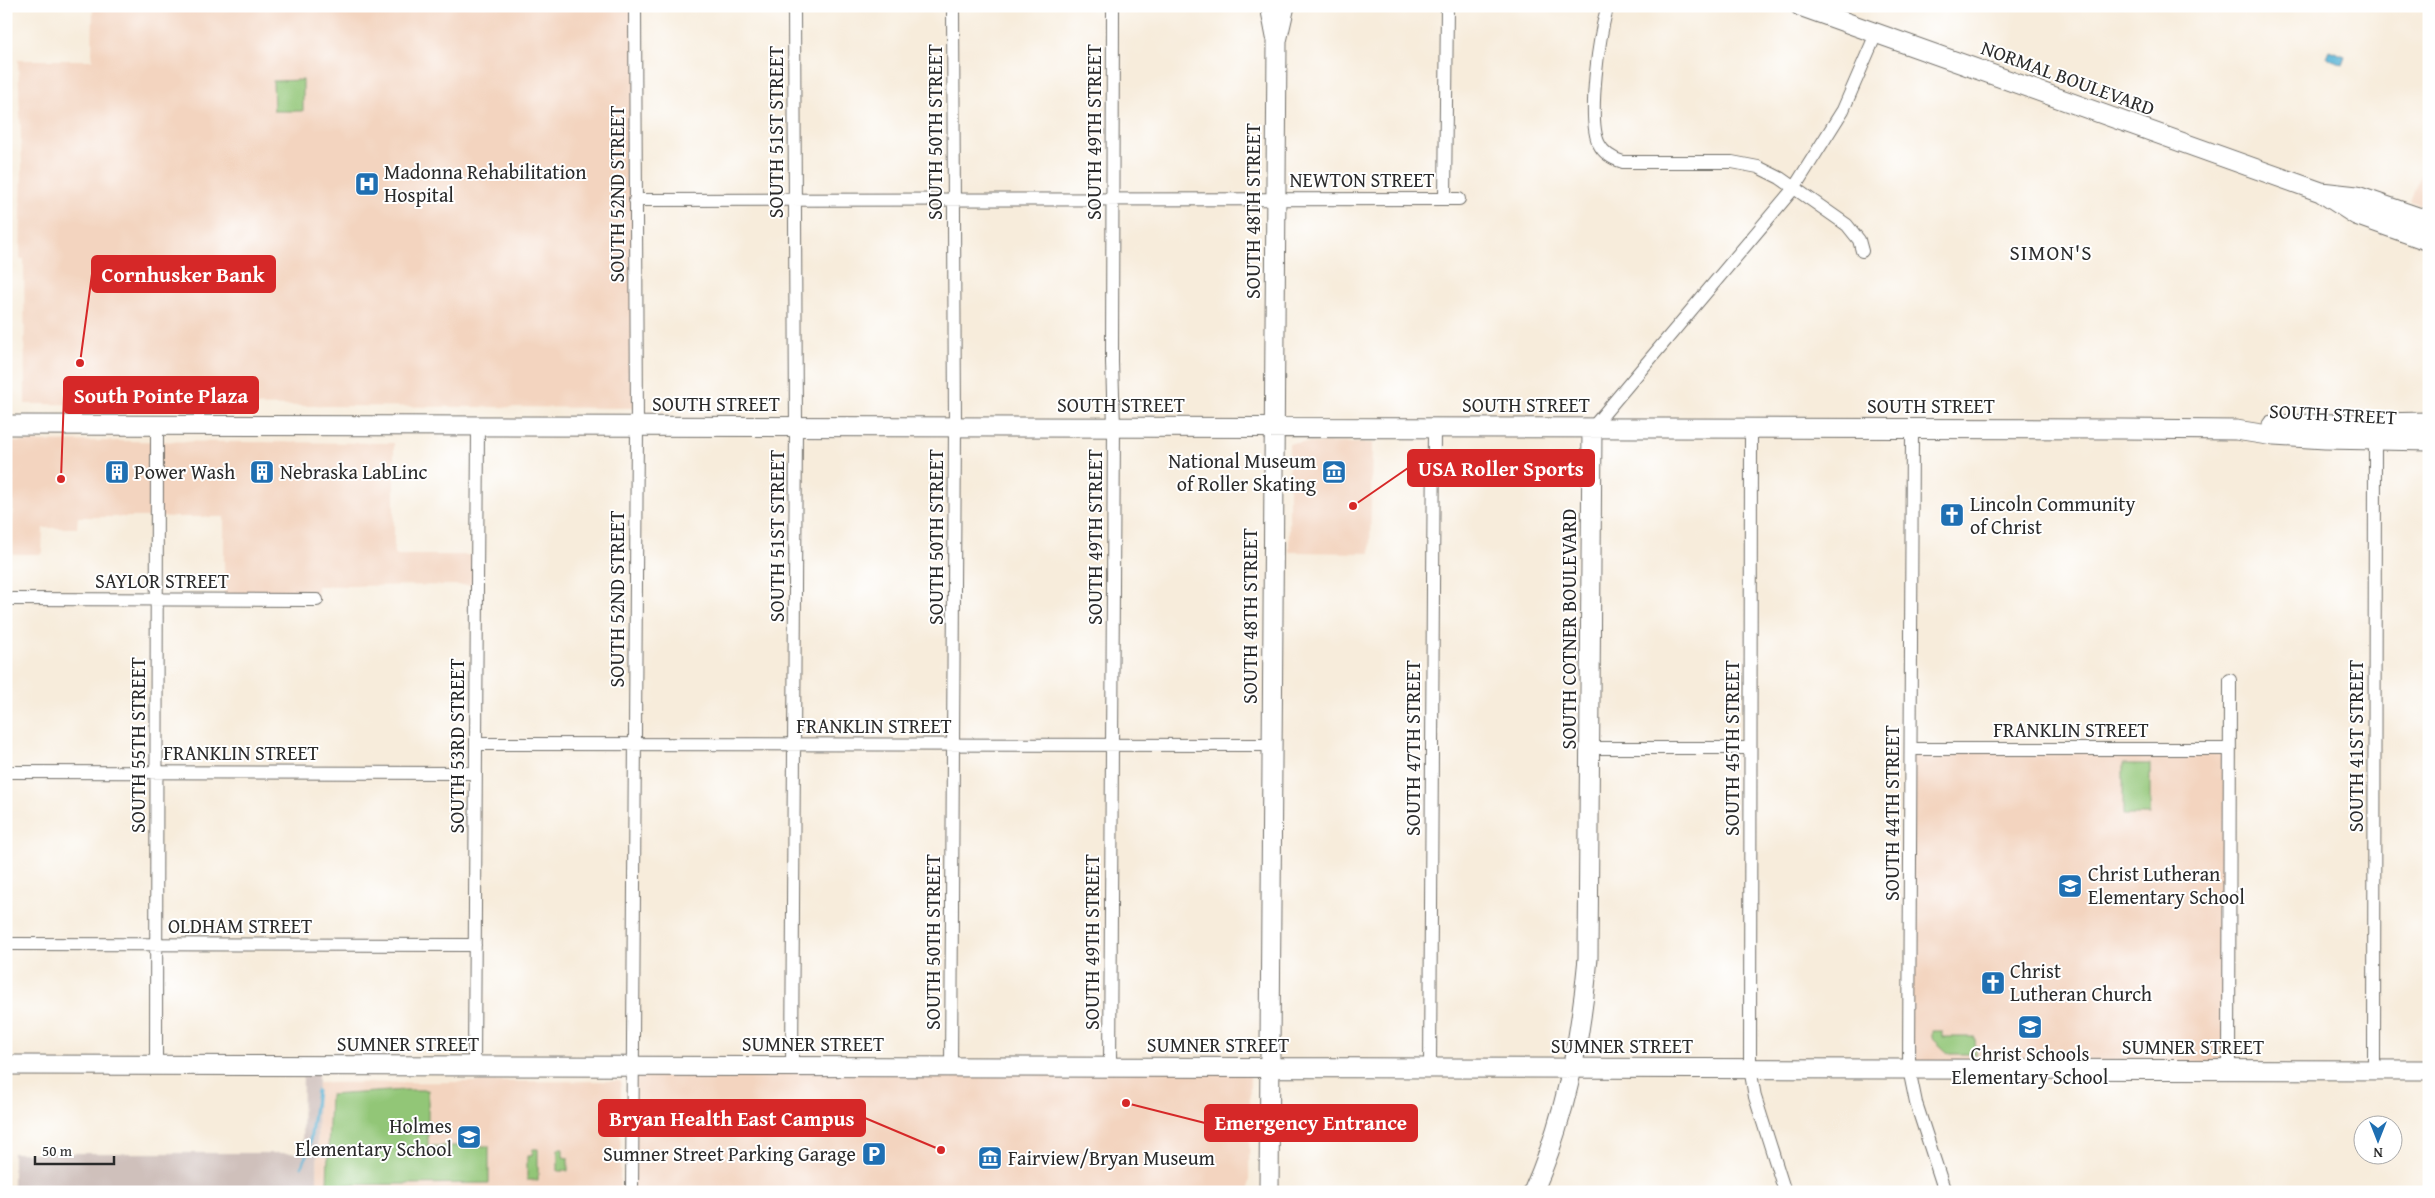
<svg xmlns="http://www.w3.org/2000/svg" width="2435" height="1198" font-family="'Gentium Book Plus',serif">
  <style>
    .built { fill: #f3d4bf }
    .industrial { fill: #cfc0bb }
    .green { fill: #92c677; stroke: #5e7851 }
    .water { fill: #57b3d5; stroke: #416f80 }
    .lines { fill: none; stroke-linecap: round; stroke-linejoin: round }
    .stream { stroke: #57b3d5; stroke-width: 3 }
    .street-casing { stroke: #726f69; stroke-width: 14 }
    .secondary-casing { stroke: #726f69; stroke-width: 21 }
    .street { stroke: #fff; stroke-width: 12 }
    .secondary { stroke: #fff; stroke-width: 19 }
    .labels { text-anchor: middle; stroke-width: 4; stroke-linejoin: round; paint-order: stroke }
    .street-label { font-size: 20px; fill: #2b2b2b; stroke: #fff }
    .poi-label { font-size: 20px; fill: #2b2b2b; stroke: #fff; text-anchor: start }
    .neighbourhood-label { font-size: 21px; letter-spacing: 1px; fill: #2b2b2b; stroke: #fff }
    .leader { fill: none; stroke: #d62828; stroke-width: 2 }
    .callout-dot { fill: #d62828; stroke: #fff; stroke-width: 2 }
    .callout { fill: #d62828; stroke: #d62828; stroke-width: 2 }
    .callout-label { font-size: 21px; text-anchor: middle; font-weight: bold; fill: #fff }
  </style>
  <rect width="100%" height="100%" fill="#fff"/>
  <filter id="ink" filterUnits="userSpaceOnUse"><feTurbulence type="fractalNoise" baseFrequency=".02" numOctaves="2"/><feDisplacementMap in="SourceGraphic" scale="10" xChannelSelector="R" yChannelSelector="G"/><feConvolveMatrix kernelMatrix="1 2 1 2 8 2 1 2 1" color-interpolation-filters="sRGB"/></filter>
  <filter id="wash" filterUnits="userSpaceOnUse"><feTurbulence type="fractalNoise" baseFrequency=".0096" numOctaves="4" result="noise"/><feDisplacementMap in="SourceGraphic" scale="20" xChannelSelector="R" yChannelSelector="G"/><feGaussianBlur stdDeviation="1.12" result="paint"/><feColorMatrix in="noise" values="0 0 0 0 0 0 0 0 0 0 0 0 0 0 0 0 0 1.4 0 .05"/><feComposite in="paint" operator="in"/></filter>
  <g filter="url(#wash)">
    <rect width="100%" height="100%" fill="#f7ecdb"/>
    <path class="built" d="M93 6H635L637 408 25 404 24 259H20L22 166 18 60H92Z
      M2429 153V207L2410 201Z
      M108 441 394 443V555H477V585L317 586V600H224V517H78L77 528H43L42 554H13V442Z
      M1289 443H1372L1370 553 1289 552Z
      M1911 749H2230L2229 1069H1909Z
      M633 1067H1250L1249 1192H632Z
      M621 1081 620 1192H317L318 1083Z"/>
    <path class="industrial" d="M303 1066H318L317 1192H13V1153H302Z"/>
    <path class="green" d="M303 80V111H274L273 81Z
      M2123 764H2150V815H2123Z
      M1932 1031H1942V1037H1975L1976 1054H1949L1932 1038Z
      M405 1090H428V1146H489V1183L327 1185 330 1095Z
      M533 1149H538V1180H527V1156H532Z
      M558 1149H563V1157L568 1158V1171H558Z"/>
    <path class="water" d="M2329 50 2345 56 2342 64 2326 57Z"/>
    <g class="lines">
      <path class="stream" d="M302 1166 309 1149 317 1091"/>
    </g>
  </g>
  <g filter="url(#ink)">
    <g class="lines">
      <defs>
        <path id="street" d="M1608 6C1599 31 1587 121 1599 144 1604 154 1613 159 1623 162H1732L1758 167 1780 178 1847 225 1859 240 1862 251
          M1445 199 1447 6
          M635 200 1459 199
          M1592 428 1794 188 1843 110 1876 34
          M1751 428 1750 1068 1755 1097 1785 1192
          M1912 429 1909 1069 1916 1103 1945 1192
          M6 599 317 600
          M476 744 1272 745
          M1591 748H1750
          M1911 749H2230
          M6 772 476 773
          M6 944 475 945
          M156 1066 157 425
          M474 1066 478 426
          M792 1067 796 427 794 6
          M951 1067 955 427 953 6
          M1110 1067 1114 427 1112 362 1113 6
          M1430 1068 1434 428
          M2229 1069 2230 680
          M2374 1069 2375 432
          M632 1192 637 426 635 6"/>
        <path id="secondary" d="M1270 6 1276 37
          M1800 6 2321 192 2357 196 2429 221
          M2322 193 2356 215 2429 241
          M6 425 2122 429 2236 430 2274 436 2325 439 2429 441
          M2272 425 2429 422
          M6 1065 2429 1070
          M1269 1192 1277 41 1285 6
          M1533 1192C1566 1118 1581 1038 1588 958L1592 428"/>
      </defs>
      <use href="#street" class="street-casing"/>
      <use href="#secondary" class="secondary-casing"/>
      <use href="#street" class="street"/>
      <use href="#secondary" class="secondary"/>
    </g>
  </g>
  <defs>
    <symbol id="hospital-square" viewBox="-11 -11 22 22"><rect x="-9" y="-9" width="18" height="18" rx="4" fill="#1f6fb2" stroke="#fff"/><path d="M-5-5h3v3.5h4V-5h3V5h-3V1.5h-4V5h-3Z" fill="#fff"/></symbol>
    <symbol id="building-square" viewBox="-11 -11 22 22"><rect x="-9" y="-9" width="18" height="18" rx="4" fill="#1f6fb2" stroke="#fff"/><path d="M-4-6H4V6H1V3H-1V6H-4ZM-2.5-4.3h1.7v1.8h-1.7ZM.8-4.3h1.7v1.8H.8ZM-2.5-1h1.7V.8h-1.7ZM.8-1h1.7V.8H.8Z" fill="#fff"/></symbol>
    <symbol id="museum-square" viewBox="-11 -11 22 22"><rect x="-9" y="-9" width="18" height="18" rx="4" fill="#1f6fb2" stroke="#fff"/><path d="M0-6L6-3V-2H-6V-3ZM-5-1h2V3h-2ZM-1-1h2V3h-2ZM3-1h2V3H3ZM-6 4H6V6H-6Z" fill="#fff"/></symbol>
    <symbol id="church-square" viewBox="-11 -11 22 22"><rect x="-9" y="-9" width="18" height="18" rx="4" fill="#1f6fb2" stroke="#fff"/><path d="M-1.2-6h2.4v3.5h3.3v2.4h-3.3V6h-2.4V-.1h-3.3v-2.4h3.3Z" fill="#fff"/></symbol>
    <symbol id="school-square" viewBox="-11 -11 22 22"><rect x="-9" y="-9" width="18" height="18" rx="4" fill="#1f6fb2" stroke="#fff"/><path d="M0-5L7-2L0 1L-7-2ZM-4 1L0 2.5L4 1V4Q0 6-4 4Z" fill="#fff"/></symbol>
    <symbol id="parking-square" viewBox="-11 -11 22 22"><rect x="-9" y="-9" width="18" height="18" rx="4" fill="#1f6fb2" stroke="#fff"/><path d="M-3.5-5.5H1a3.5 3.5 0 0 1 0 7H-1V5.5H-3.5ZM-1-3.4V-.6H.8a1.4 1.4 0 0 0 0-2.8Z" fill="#fff"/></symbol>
  </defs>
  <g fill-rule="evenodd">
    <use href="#hospital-square" x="353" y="170" width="28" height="28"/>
    <use href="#building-square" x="103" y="458" width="28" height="28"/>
    <use href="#building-square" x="248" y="458" width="28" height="28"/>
    <use href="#museum-square" x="1320" y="458" width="28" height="28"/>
    <use href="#church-square" x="1938" y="501" width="28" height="28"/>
    <use href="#school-square" x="2056" y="872" width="28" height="28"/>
    <use href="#church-square" x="1979" y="969" width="28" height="28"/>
    <use href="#school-square" x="2016" y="1013" width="28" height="28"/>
    <use href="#school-square" x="455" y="1123" width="28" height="28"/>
    <use href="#parking-square" x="860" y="1140" width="28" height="28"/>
    <use href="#museum-square" x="976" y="1144" width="28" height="28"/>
  </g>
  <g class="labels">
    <g class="street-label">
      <text transform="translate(2068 78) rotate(20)" y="7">NORMAL BOULEVARD</text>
      <text transform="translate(776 132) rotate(-90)" y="7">SOUTH 51ST STREET</text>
      <text transform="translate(935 132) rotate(-90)" y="7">SOUTH 50TH STREET</text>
      <text transform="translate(1094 132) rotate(-90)" y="7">SOUTH 49TH STREET</text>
      <text x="1362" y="187">NEWTON STREET</text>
      <text transform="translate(617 194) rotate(-90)" y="7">SOUTH 52ND STREET</text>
      <text transform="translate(1253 211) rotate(-90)" y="7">SOUTH 48TH STREET</text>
      <text x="716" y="411">SOUTH STREET</text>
      <text x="1121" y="412">SOUTH STREET</text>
      <text x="1526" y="412">SOUTH STREET</text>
      <text x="1931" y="413">SOUTH STREET</text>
      <text transform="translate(2333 414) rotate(3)" y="7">SOUTH STREET</text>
      <text transform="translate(777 536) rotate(-90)" y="7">SOUTH 51ST STREET</text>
      <text transform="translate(936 537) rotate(-90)" y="7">SOUTH 50TH STREET</text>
      <text transform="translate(1095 537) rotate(-90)" y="7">SOUTH 49TH STREET</text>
      <text x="162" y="588">SAYLOR STREET</text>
      <text transform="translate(617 599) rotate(-90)" y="7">SOUTH 52ND STREET</text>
      <text transform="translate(1250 616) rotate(-90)" y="7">SOUTH 48TH STREET</text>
      <text transform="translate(1569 629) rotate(-90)" y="7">SOUTH COTNER BOULEVARD</text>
      <text x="874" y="733">FRANKLIN STREET</text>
      <text x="2071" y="737">FRANKLIN STREET</text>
      <text transform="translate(138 745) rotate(-90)" y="7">SOUTH 55TH STREET</text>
      <text transform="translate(457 746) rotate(-90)" y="7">SOUTH 53RD STREET</text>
      <text transform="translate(2356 746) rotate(-90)" y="7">SOUTH 41ST STREET</text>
      <text transform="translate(1413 748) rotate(-90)" y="7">SOUTH 47TH STREET</text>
      <text transform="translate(1732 748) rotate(-90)" y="7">SOUTH 45TH STREET</text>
      <text x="241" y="760">FRANKLIN STREET</text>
      <text transform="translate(1892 813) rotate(-90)" y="7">SOUTH 44TH STREET</text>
      <text x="240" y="933">OLDHAM STREET</text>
      <text transform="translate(933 942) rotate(-90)" y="7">SOUTH 50TH STREET</text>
      <text transform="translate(1092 942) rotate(-90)" y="7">SOUTH 49TH STREET</text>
      <text x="408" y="1051">SUMNER STREET</text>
      <text x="813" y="1051">SUMNER STREET</text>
      <text x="1218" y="1052">SUMNER STREET</text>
      <text x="1622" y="1053">SUMNER STREET</text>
      <text x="2193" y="1054">SUMNER STREET</text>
    </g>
    <g class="poi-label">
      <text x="384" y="179">Madonna Rehabilitation<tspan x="384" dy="23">Hospital</tspan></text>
      <text x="1316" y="468" text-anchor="end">National Museum<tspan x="1316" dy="23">of Roller Skating</tspan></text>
      <text x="134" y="479">Power Wash</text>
      <text x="280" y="479">Nebraska LabLinc</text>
      <text x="1970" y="511">Lincoln Community<tspan x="1970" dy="23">of Christ</tspan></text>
      <text x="2088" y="881">Christ Lutheran<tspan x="2088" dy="23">Elementary School</tspan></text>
      <text x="2010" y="978">Christ<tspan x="2010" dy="23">Lutheran Church</tspan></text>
      <text x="2030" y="1061" text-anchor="middle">Christ Schools<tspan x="2030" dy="23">Elementary School</tspan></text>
      <text x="452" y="1133" text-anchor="end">Holmes<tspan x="452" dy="23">Elementary School</tspan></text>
      <text x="856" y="1161" text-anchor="end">Sumner Street Parking Garage</text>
      <text x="1008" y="1165">Fairview/Bryan Museum</text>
    </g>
    <g class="neighbourhood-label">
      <text x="2051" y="260">SIMON'S</text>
    </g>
  </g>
  <path class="leader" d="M80 363L92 274M61 479L64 395M1353 506L1408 468M941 1150L865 1118M1126 1103L1205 1123"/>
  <g class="callout-dot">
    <circle cx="80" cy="363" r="5"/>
    <circle cx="61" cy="479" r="5"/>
    <circle cx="1353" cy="506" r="5"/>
    <circle cx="941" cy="1150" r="5"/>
    <circle cx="1126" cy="1103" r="5"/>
  </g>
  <g class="callout">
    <rect x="92" y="256" width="183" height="36" rx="5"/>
    <rect x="64" y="377" width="194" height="36" rx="5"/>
    <rect x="1408" y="450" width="186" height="36" rx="5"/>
    <rect x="599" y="1100" width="266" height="36" rx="5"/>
    <rect x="1205" y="1105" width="212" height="36" rx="5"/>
  </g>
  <g class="callout-label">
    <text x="183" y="282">Cornhusker Bank</text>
    <text x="161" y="403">South Pointe Plaza</text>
    <text x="1501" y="476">USA Roller Sports</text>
    <text x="732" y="1126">Bryan Health East Campus</text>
    <text x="1311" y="1130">Emergency Entrance</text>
  </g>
  <rect width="2435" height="1198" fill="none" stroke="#fff" stroke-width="25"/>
  <g transform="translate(2378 1140) rotate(180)"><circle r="24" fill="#ffffff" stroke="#aaaaaa"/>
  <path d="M0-4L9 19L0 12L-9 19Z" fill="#1f6fb2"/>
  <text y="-8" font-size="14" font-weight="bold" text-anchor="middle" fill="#2b2b2b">N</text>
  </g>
  <path d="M35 1156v8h79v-8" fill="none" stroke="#2b2b2b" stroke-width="2.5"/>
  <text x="42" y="1156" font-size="15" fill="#2b2b2b" stroke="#ffffff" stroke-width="4" paint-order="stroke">50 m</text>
</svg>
